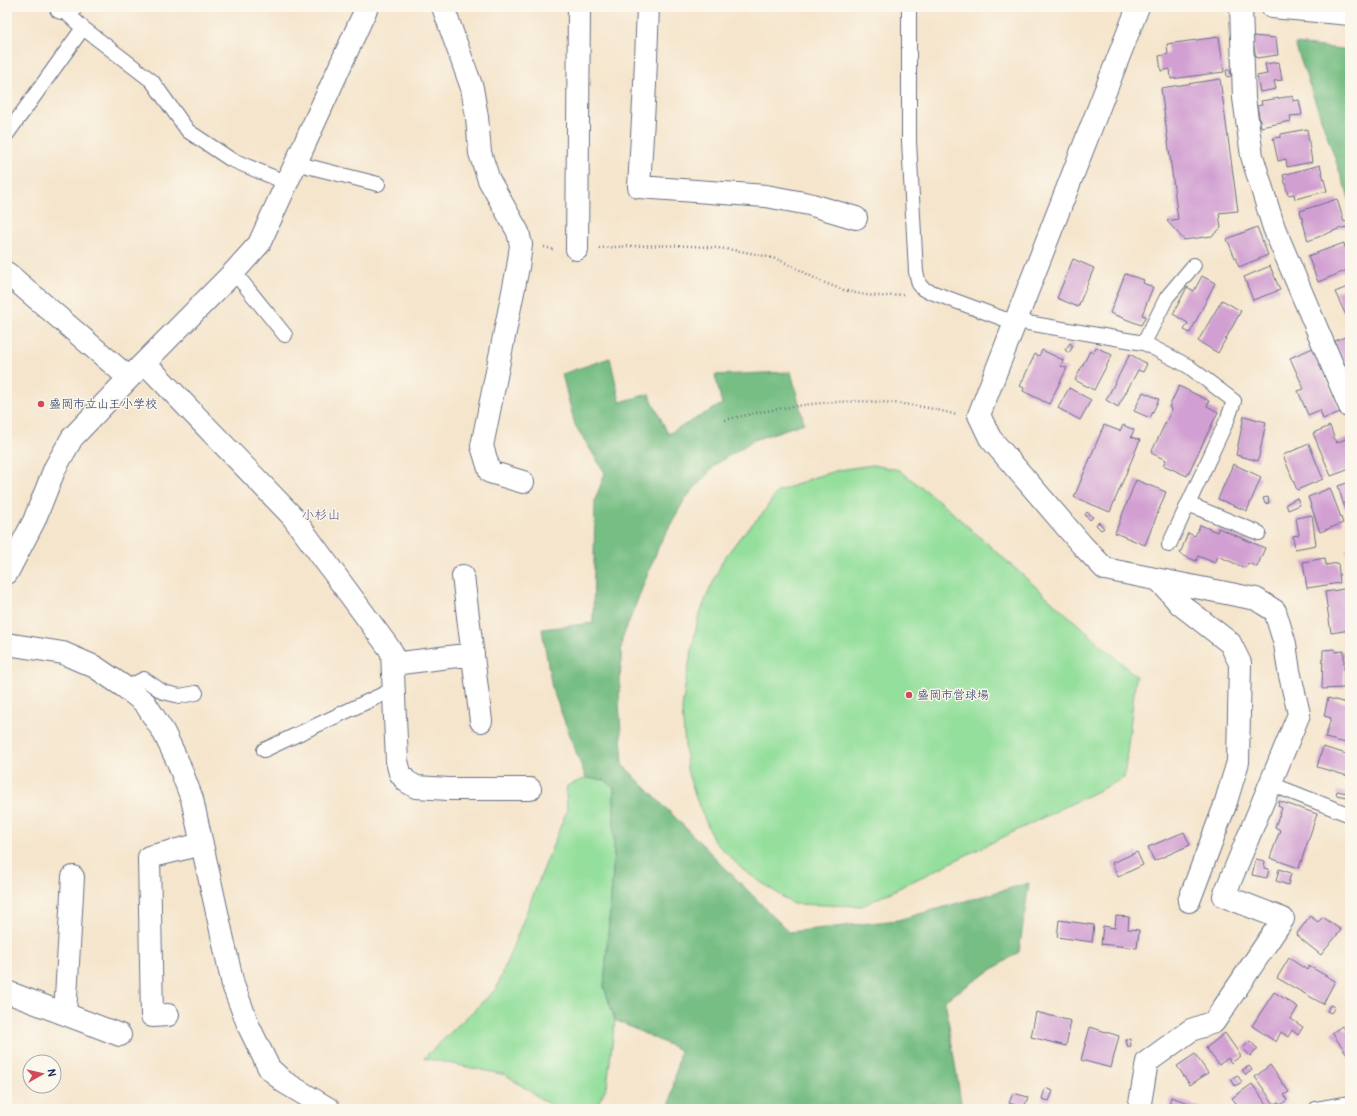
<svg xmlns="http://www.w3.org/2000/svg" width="1357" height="1116" font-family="Pangolin,'Klee One',sans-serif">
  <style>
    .green { fill: #94df9c; stroke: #58877d }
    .forest { fill: #77be84; stroke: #497671 }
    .building { fill: #d19fd2 }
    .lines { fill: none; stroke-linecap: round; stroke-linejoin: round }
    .service-casing { stroke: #676f84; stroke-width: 16 }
    .minor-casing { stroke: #676f84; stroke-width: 24 }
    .trunk-casing { stroke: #676f84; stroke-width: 24 }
    .path { stroke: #676f84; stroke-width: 2.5; stroke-dasharray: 1 3; stroke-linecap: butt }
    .service { stroke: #fff; stroke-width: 14 }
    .minor { stroke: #fff; stroke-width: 22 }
    .trunk { stroke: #fff; stroke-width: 22 }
    .poi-dot { fill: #d1495b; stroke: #fbf7ec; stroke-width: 1.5 }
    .labels { text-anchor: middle; stroke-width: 3; stroke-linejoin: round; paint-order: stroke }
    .poi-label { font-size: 12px; fill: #1b2f5e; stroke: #fbf7ec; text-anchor: start }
    .neighbourhood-label { font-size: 13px; fill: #5b5687; stroke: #fbf7ec }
  </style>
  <rect width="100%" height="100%" fill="#fbf7ec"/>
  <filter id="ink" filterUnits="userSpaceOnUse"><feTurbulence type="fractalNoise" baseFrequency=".025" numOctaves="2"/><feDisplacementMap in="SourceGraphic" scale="8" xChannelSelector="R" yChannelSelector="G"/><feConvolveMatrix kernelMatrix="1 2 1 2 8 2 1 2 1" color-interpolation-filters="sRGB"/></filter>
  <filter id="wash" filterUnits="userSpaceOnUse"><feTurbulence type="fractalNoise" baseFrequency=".012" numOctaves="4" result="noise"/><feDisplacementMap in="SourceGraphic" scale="16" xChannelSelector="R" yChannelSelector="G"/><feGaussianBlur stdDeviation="0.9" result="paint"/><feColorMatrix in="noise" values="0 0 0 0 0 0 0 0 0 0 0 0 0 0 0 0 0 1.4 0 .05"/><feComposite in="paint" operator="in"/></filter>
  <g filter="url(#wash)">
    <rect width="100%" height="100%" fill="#f5e5cc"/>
    <path class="green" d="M873 465 899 470 938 500 1136 676 1124 778 862 906 793 904 743 870 714 841 696 798 687 770 682 710 686 679 698 619 706 598 723 560 741 536 763 513 777 492 815 477 839 470Z
      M586 778 605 780 614 788V857L604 987 615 1020 607 1086 595 1109H556L506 1075 424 1058 496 989 567 810 566 792 567 786Z"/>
    <path class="forest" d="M1295 44 1350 50V201Z
      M610 358 620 402 649 394 668 434 722 404 715 375 791 372 804 423 754 440 716 464 685 499 660 543 622 639 619 702 623 765 789 932 898 920 1029 883 1019 952 945 1000 962 1109H669L680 1050 615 1020 604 987 614 857V788L605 780 586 778 552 688 542 629 593 623 595 500 605 473 575 425 562 374Z"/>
    <g id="blocks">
      <path class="building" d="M1252 36 1276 38 1278 55 1256 58Z
        M1219 37 1224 72 1171 79 1170 69 1161 71 1159 56 1168 54 1167 44Z
        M1279 62 1282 80 1274 81 1276 89 1260 92 1257 76 1267 74 1265 64Z
        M1226 70H1230L1231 76 1227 77Z
        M1220 79 1238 211 1219 213 1221 228 1212 236 1184 240 1167 221 1178 219 1161 88Z
        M1293 96V101L1299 100 1302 115 1290 116 1291 121 1261 127 1257 106 1262 105 1261 101Z
        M1307 129 1312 162 1287 167 1286 159 1278 161 1273 138 1281 137V134Z
        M1320 165 1327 191 1295 199 1294 194 1288 195 1283 175Z
        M1337 199 1344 222 1350 221V227L1341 228 1308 241 1300 211Z
        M1257 227 1268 255 1239 267 1227 239Z
        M1344 243 1345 248 1350 246V269L1318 282 1308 256Z
        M1073 259 1094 268 1078 307 1057 298Z
        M1270 266 1280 290 1253 300 1244 277Z
        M1125 274 1144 280 1143 283 1153 287 1142 315 1146 316 1141 325 1110 313Z
        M1202 276 1215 283 1190 333 1184 330 1188 323 1173 314 1187 287 1194 291Z
        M1350 286V324L1335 292Z
        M1222 300 1241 311 1218 353 1198 341Z
        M1350 335V361L1343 364 1335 341Z
        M1070 343 1073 346 1069 353 1065 350Z
        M1096 347 1112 355 1094 390 1075 380 1090 351 1093 353Z
        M1313 348 1340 412 1323 419 1320 410 1308 415 1298 391 1304 389 1290 358Z
        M1042 350 1063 360 1061 366 1067 368 1049 404 1023 391 1024 388 1020 386 1035 354 1039 356Z
        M1130 354 1147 364 1143 372 1138 370 1118 407 1106 400Z
        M1179 386 1209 401 1207 406 1218 412 1187 476 1163 465 1166 460 1151 453 1172 409 1169 407Z
        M1069 388 1091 400 1080 420 1058 408Z
        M1143 392 1159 399 1150 418 1134 411Z
        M7 413 11 414 7 423Z
        M1244 416 1266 422 1258 461 1236 455Z
        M1104 425 1120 431 1123 425 1134 430 1131 437 1140 440 1110 512 1074 497Z
        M1330 426 1336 443 1350 437V469L1331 476 1313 433Z
        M1309 444 1323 479 1297 490 1283 455Z
        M1233 464 1261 477 1247 511 1218 499Z
        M1136 480 1166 492 1145 545 1115 533Z
        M1350 482V507L1345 509 1338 486Z
        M1330 488 1343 523 1320 532 1308 497Z
        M1268 497 1269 503 1265 504 1263 498Z
        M1297 498 1300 505 1288 510 1286 504Z
        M1087 512 1093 517 1090 520 1085 515Z
        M1312 515 1316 545 1295 549 1293 536 1299 535 1296 518Z
        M1098 522 1104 528 1101 530 1096 525Z
        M1200 525 1217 532 1218 528 1265 548 1257 567 1248 563 1245 568 1218 556 1215 563 1198 556 1196 561 1180 554 1188 533 1195 536Z
        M1350 549V555L1348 556 1346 550Z
        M1325 558 1326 565 1338 563 1340 583 1307 588 1303 562Z
        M1350 588V630L1331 633 1325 592Z
        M1335 649V652L1344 651V688L1322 689 1323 650Z
        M1328 698 1350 704V729L1349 728 1346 743 1325 738 1331 718 1324 716Z
        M1323 747 1350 755V768L1348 776 1317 767Z
        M1337 791 1347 793V797L1336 795Z
        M1279 801 1317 814 1299 868 1270 858 1280 830 1275 827 1282 808 1278 806Z
        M1184 832 1190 845 1154 861 1148 847Z
        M1137 852 1143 865 1118 877 1112 863Z
        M1256 859 1265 861 1264 868 1269 869 1267 878 1252 875Z
        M1279 869 1291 873 1288 885 1276 881Z
        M1116 916 1129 917 1128 929 1139 930 1137 948 1101 944 1103 926 1115 928Z
        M1310 916 1318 922 1323 917 1341 930 1321 955 1296 935Z
        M1059 920 1094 925 1092 942 1057 937Z
        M1289 958 1307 970 1309 966 1335 981 1323 1004 1277 978Z
        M1274 992 1298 1007 1291 1019 1303 1027 1298 1035 1292 1030 1288 1037 1281 1032 1276 1042 1252 1026Z
        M1330 1005 1335 1007 1331 1013 1327 1011Z
        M1036 1012 1071 1021 1066 1046 1031 1037Z
        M1342 1026 1347 1032 1350 1029V1058L1332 1033Z
        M1090 1027 1119 1036 1111 1068 1081 1060Z
        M1225 1033 1241 1056 1231 1063 1228 1058 1219 1065 1206 1048Z
        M1130 1039 1131 1046 1128 1047 1126 1040Z
        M1250 1041 1258 1049 1250 1056 1243 1048Z
        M1195 1054 1208 1073 1190 1085 1177 1066Z
        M1270 1065 1289 1092 1284 1095 1287 1100 1280 1105 1278 1102 1274 1104 1255 1077Z
        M1249 1066 1252 1070 1246 1075 1242 1070Z
        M1237 1075 1242 1082 1235 1086 1231 1079Z
        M1252 1084 1270 1109H1240L1232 1098Z
        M1045 1088 1053 1091 1049 1101 1042 1099Z
        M1013 1093 1028 1097 1024 1108 1009 1103Z
        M1171 1097 1200 1107 1199 1109H1168Z"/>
    </g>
  </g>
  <g filter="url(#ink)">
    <use href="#blocks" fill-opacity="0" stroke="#676f84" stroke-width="1"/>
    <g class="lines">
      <defs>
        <path id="service" d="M60 7 83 28 152 81 188 131 230 159 287 183
          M909 7V141L916 272 919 284 923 289 1004 319 1144 343 1188 366 1234 401 1228 418 1169 545
          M7 134 83 28
          M295 163 378 184
          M234 272 285 335
          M1144 343 1167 297 1194 265
          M1188 504 1259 533
          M126 688 144 679 163 692 180 696 196 693
          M264 750 394 689
          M1271 784 1350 815
          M1316 1109 1350 1103"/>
        <path id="minor" d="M443 7 472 88 477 117 480 153 489 180 518 232 521 245 518 267 482 446 490 472 523 482
          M648 7 645 85 639 187 766 196 809 204 856 218
          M1138 7 979 415 990 438 1082 545 1105 569 1256 599 1275 611 1285 644 1289 671 1299 714 1224 896 1283 919 1214 1022 1191 1030 1147 1062 1139 1109
          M1241 7 1244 98 1252 156 1274 228 1350 407
          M61 8 71 7
          M577 249 579 7
          M7 273 129 378
          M145 363 292 516 392 652 397 761 400 773 406 781 416 787 448 789H530
          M7 573 34 521 55 468 72 438 129 378 234 272 259 244 367 7
          M463 576 481 721
          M1159 580 1180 604 1230 643 1240 663 1238 762 1224 808 1189 901
          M7 644 63 653 95 667 126 688 145 703 164 733 178 762 192 799 233 985 249 1027 269 1068 284 1082 329 1109
          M393 664 473 654
          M7 992 120 1035
          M65 1014 73 877
          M168 1015 152 1016 149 857 202 844"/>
        <path id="trunk" d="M1272 7 1350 14"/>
      </defs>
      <use href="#service" class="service-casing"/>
      <use href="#minor" class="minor-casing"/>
      <use href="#trunk" class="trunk-casing"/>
      <path class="path" d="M544 247 555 250
        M599 248C655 244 714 243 768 257 782 260 795 267 807 274 836 290 871 301 903 294
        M725 420C805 401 876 392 957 415"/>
      <use href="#service" class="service"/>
      <use href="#minor" class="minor"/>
      <use href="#trunk" class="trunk"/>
    </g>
  </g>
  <g class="poi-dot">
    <circle cx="41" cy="404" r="4"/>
    <circle cx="909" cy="695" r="4"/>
  </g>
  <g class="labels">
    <g class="poi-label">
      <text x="49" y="408">盛岡市立山王小学校</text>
      <text x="917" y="699">盛岡市営球場</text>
    </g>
    <g class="neighbourhood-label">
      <text x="321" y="519">小杉山</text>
    </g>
  </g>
  <rect width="1357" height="1116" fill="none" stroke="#fbf7ec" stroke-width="24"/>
  <g transform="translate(42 1074) rotate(82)"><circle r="19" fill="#fbf7ec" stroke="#a1a7b3"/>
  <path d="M0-3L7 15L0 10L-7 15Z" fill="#d1495b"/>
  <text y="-6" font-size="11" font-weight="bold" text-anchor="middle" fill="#1b2f5e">N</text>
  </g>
</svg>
